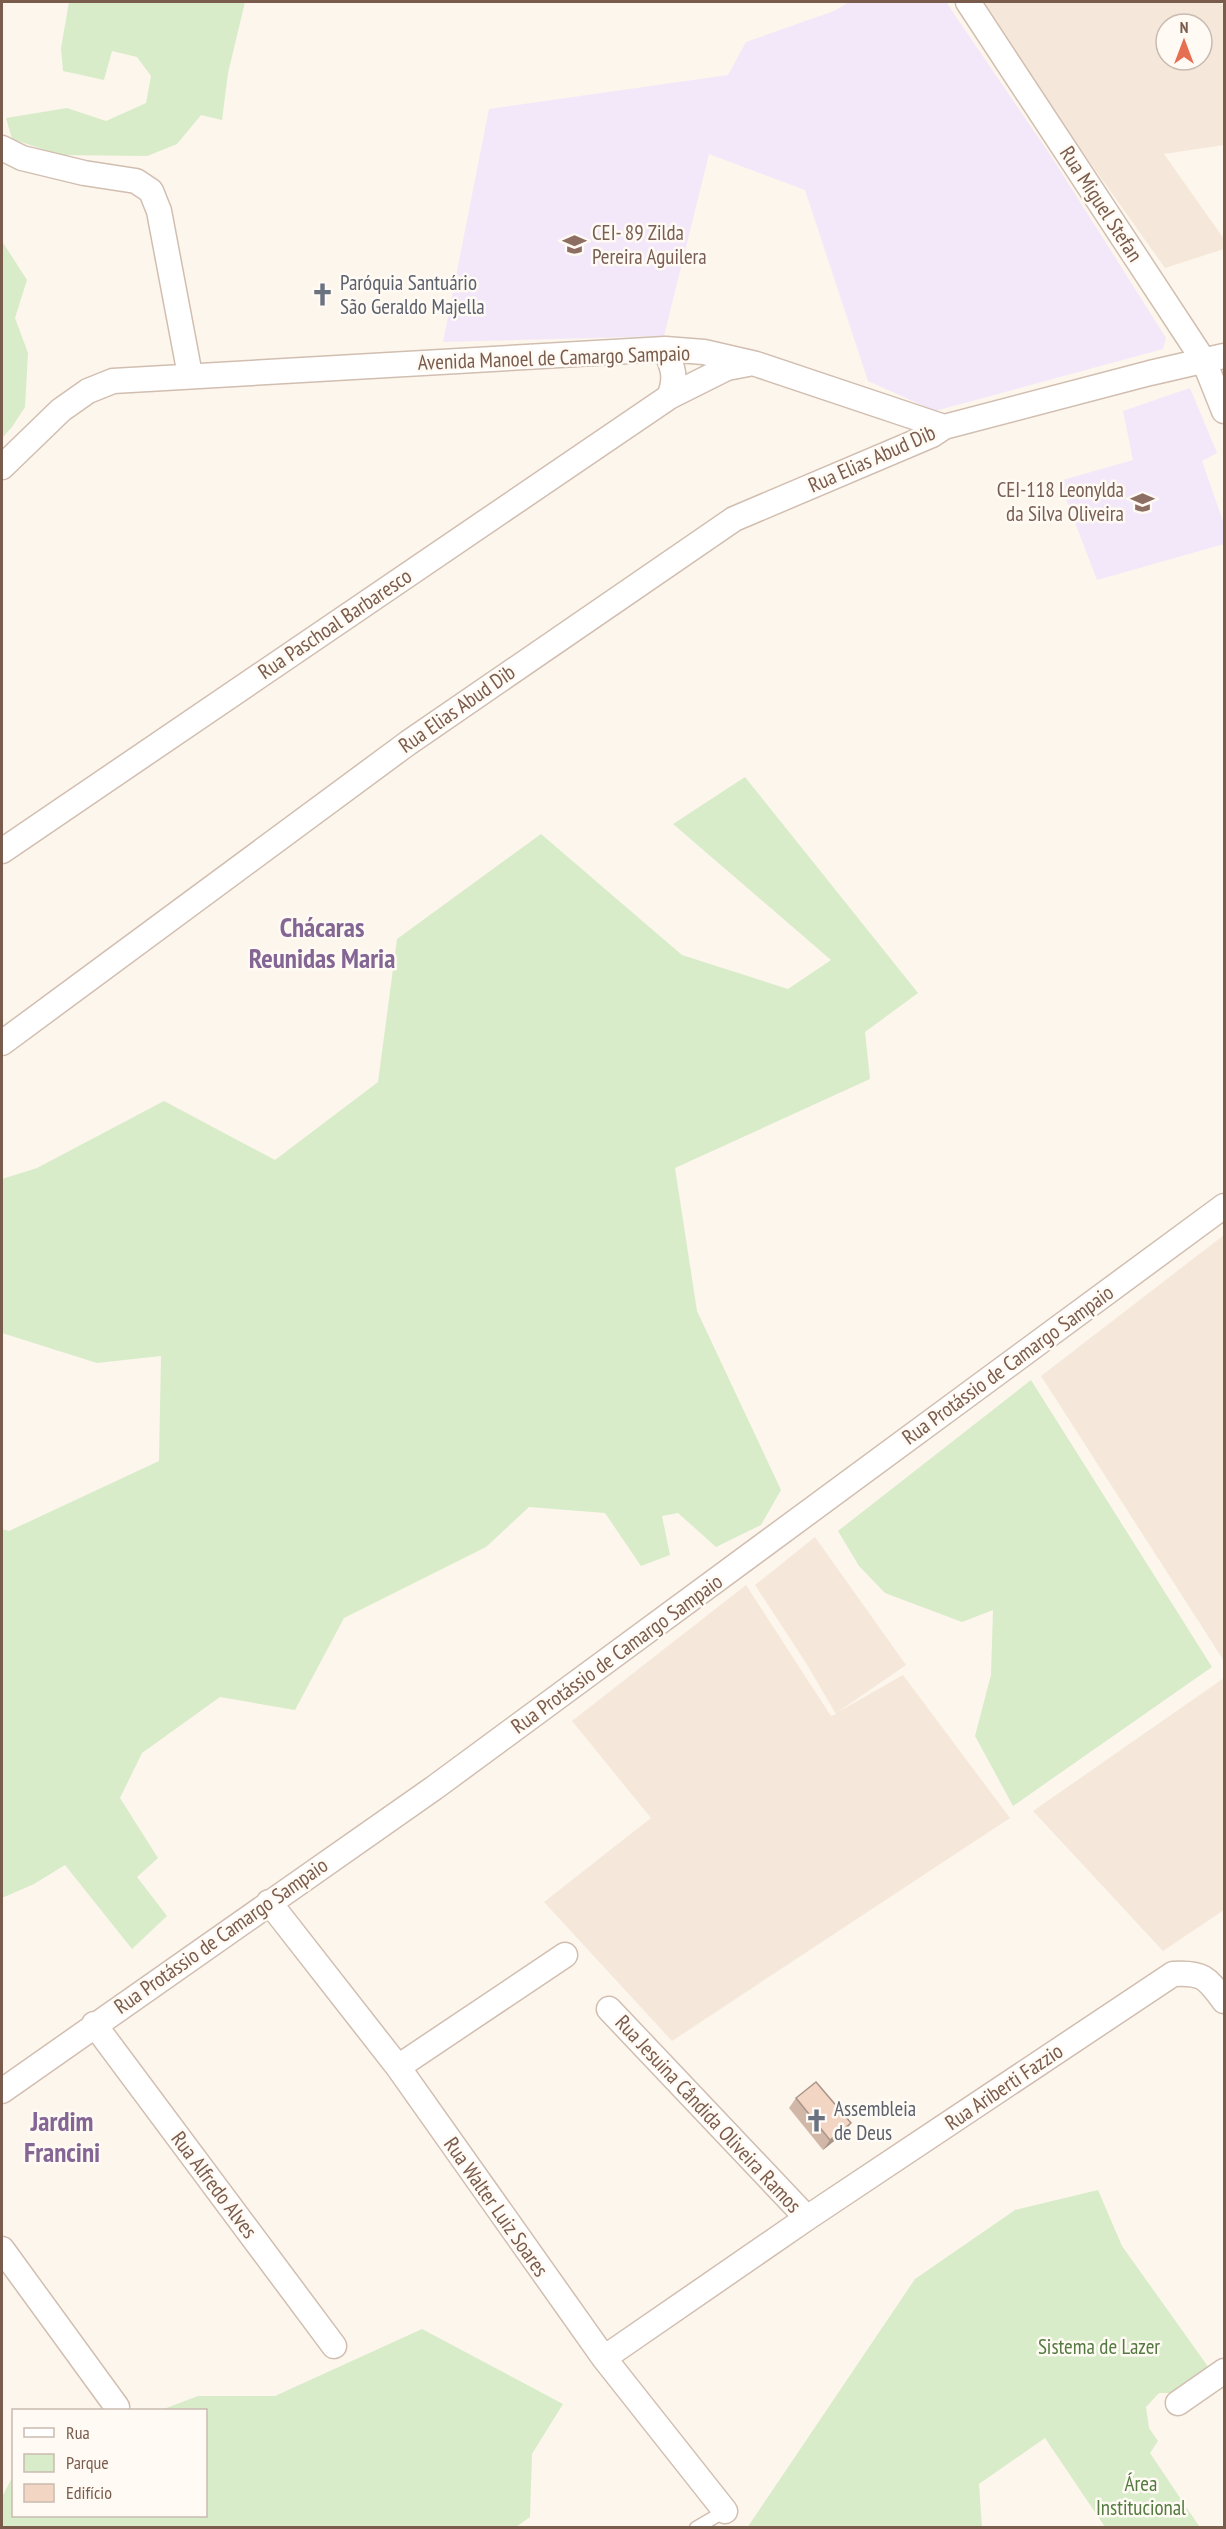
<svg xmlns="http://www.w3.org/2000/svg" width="1226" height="2529" font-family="'PT Sans Narrow',sans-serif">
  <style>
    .residential { fill: #f5e8da; fill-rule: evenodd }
    .education { fill: #f3e8fa }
    .green { fill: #d8ecc9 }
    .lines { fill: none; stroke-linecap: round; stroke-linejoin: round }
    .lane-casing { stroke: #d1beb0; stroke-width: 15 }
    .street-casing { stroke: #d1beb0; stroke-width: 27 }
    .lane { stroke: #fff; stroke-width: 12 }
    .street { stroke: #fff; stroke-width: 24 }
    .wall { fill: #d1b7a8 }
    .shaded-wall { fill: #aa9588 }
    .building { fill: #f3d5c3; stroke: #aa9588; stroke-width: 1.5 }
    .labels { text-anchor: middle; stroke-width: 5; stroke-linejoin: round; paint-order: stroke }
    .street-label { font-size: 21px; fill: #7a5c4d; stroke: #fffaf3 }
    .education-label { font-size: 21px; fill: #785e54; stroke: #fffaf3; text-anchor: start }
    .worship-label { font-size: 21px; fill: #5b616d; stroke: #fffaf3; text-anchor: start }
    .park-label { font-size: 21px; fill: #537a41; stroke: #fffaf3 }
    .district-label { font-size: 27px; font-weight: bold; fill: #846695; stroke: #fffaf3 }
  </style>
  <rect width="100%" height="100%" fill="#fdf6ec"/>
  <path class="residential" d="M984 2H1220L1224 6V145L1164 154 1224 239V249L1165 268 1045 99ZM1166 24H1202V60H1166Z
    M1224 1235V1661L1041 1376Z
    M815 1537 906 1665 838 1712 903 1675 1010 1818 672 2041 544 1902 651 1818 572 1721 746 1585 831 1716 836 1714 806 1663 755 1585Z
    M1224 1678V1910L1163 1951 1033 1811Z"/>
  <path class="education" d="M849 2H946L1053 159 1166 338 1163 349 935 411 868 381 805 190 709 154 664 336 443 342 489 109 728 75 746 42 834 11Z
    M1190 388 1217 453 1202 461 1224 524V544L1097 580 1059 481 1133 460 1123 411Z"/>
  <path class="green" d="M69 2H245L228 73 222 120 201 115 177 144 147 156 60 155 12 139 6 118 67 108 106 121 146 103 151 76 137 57 112 51 104 80 63 71 61 48Z
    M2 241 27 280 15 318 28 353 25 407 12 427 2 438Z
    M745 777 918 993 865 1032 870 1079 675 1168 697 1311 781 1490 761 1525 716 1547 678 1513 662 1516 670 1555 641 1566 605 1513 529 1507 486 1547 344 1618 295 1710 220 1697 142 1753 120 1798 158 1858 137 1877 167 1916 132 1949 65 1865 34 1884 2 1898V1529L9 1531 159 1461 161 1356 97 1363 2 1333V1179L37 1168 164 1101 275 1160 378 1082 397 939 541 834 682 955 788 989 831 960 673 824Z
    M1031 1380 1212 1667 1013 1806 975 1736 991 1675 993 1610 962 1622 885 1593 859 1566 838 1531Z
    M1098 2190 1122 2246 1209 2368 1176 2393H1159L1146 2407 1149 2428 1158 2441 1150 2453 1199 2526 1196 2527H1105L1045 2438 979 2484 982 2527 747 2528 915 2279 1015 2210Z
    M422 2329 563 2404 532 2454 530 2517 516 2527H2V2497L13 2476 14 2516H206V2410H161L198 2396H275Z"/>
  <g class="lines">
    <defs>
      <path id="lane" d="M696 2528 725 2511"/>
      <path id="street" d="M968 2 1204 361 1224 411
        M2 148 22 158 84 173 136 181 151 191 159 211 190 375
        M665 349C673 367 677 378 669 397
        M2 467 61 410 88 391 113 381 665 349 704 352 756 364 944 427 1150 373 1224 356
        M2 851 669 397 727 368 748 364
        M2 1043 408 743 734 519 932 435 944 427
        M269 1902 398 2067 604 2358 725 2511
        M609 2009 807 2218
        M94 2024 334 2346
        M398 2067 565 1955
        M2 2091 434 1788 1224 1206
        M2 2249 117 2407
        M604 2358 807 2218 1173 1974C1203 1972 1207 1978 1224 2001
        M1178 2403 1224 2371"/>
    </defs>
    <use href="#lane" class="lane-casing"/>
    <use href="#street" class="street-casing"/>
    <use href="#lane" class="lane"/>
    <use href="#street" class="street"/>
  </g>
  <path class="wall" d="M796 2098 851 2123 844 2133 823 2150 789 2108Z"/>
  <path class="shaded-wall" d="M851 2123 844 2133 823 2150 830 2140Z"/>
  <path class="building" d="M816 2082 851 2123 830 2140 796 2098Z"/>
  <defs>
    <symbol id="school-bare" viewBox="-9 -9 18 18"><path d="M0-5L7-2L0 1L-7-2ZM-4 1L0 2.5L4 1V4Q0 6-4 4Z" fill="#8d6e63" stroke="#fffaf3" stroke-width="2.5" paint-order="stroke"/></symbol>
    <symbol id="church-bare" viewBox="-9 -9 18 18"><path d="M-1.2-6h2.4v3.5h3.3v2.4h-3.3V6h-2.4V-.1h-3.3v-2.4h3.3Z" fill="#6b7280" stroke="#fffaf3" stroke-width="2.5" paint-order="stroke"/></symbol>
  </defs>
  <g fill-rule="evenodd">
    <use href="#school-bare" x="558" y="228" width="33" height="33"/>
    <use href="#church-bare" x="306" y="278" width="33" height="33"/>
    <use href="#school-bare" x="1126" y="486" width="33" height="33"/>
    <use href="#church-bare" x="800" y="2104" width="33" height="33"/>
  </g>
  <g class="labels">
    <g class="street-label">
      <text transform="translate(1101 204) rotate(57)" y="7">Rua Miguel Stefan</text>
      <text transform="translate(554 358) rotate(-2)" y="7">Avenida Manoel de Camargo Sampaio</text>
      <text transform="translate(872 459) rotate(-24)" y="7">Rua Elias Abud Dib</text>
      <text transform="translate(335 624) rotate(-34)" y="7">Rua Paschoal Barbaresco</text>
      <text transform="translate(457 709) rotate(-35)" y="7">Rua Elias Abud Dib</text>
      <text transform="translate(1008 1365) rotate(-36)" y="7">Rua Protássio de Camargo Sampaio</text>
      <text transform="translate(617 1654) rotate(-36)" y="7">Rua Protássio de Camargo Sampaio</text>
      <text transform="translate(221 1936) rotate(-35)" y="7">Rua Protássio de Camargo Sampaio</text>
      <text transform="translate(1004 2087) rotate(-34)" y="7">Rua Ariberti Fazzio</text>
      <text transform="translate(708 2114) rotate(47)" y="7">Rua Jesuina Cândida Oliveira Ramos</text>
      <text transform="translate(214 2185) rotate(53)" y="7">Rua Alfredo Alves</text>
      <text transform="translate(496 2207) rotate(55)" y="7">Rua Walter Luiz Soares</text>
    </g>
    <g class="education-label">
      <text x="592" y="240">CEI- 89 Zilda<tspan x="592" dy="24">Pereira Aguilera</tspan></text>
      <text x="1124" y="497" text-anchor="end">CEI-118 Leonylda<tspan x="1124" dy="24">da Silva Oliveira</tspan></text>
    </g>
    <g class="worship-label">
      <text x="340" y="290">Paróquia Santuário<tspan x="340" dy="24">São Geraldo Majella</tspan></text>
      <text x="834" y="2116">Assembleia<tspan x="834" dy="24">de Deus</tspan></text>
    </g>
    <g class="park-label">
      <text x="1099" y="2354">Sistema de Lazer</text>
      <text x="1141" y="2491">Área<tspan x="1141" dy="24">Institucional</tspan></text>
    </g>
    <g class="district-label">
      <text x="322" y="937">Chácaras<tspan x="322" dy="31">Reunidas Maria</tspan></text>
      <text x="62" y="2131">Jardim<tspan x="62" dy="31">Francini</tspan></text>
    </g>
  </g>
  <rect width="1226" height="2529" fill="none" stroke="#7a5c4d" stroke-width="6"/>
  <rect x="12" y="2409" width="195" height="108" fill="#fffaf3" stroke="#cabbb1" stroke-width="1.5"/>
  <rect x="24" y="2428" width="30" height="9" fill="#ffffff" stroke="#cabbb1" stroke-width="1.5"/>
  <text x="66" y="2439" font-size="18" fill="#7a5c4d">Rua</text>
  <rect x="24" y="2454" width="30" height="18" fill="#d8ecc9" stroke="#cabbb1" stroke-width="1.5"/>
  <text x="66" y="2469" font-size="18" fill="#7a5c4d">Parque</text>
  <rect x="24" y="2484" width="30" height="18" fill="#f3d5c3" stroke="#cabbb1" stroke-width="1.5"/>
  <text x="66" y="2499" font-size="18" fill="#7a5c4d">Edifício</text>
  <g transform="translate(1184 42)"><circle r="28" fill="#fffaf3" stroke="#cabbb1" stroke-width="1.5"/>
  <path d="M0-4.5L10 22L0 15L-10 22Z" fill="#e76f51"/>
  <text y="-9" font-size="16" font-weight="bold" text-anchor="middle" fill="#7a5c4d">N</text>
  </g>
</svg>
